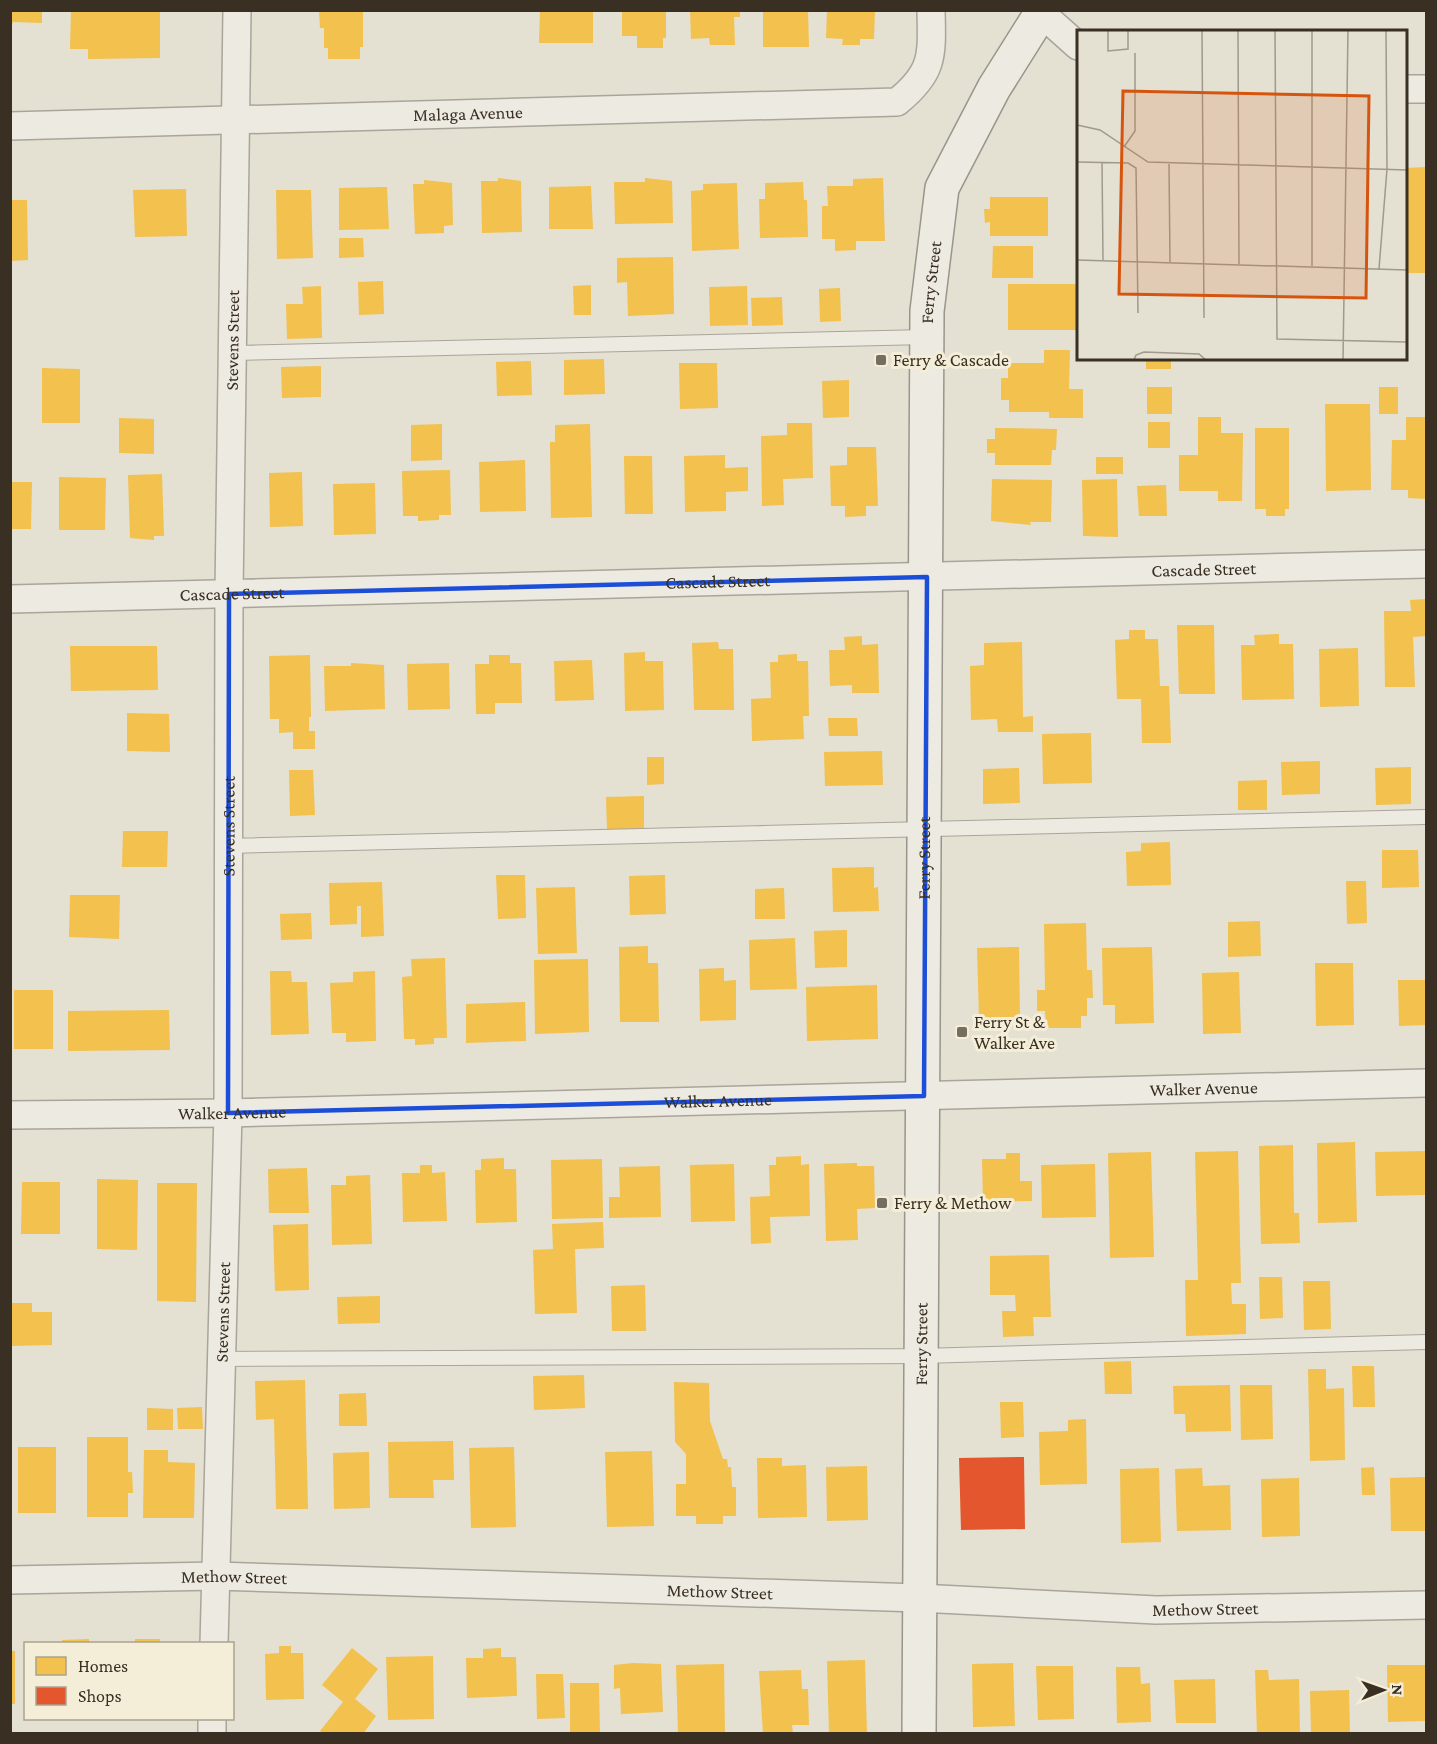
<svg xmlns="http://www.w3.org/2000/svg" width="1437" height="1744" font-family="'Crimson Pro',serif">
  <style>
    .homes { fill: #f2c14e }
    .shops { fill: #e4572e }
    .lines { fill: none; stroke-linecap: round; stroke-linejoin: round }
    .lane-casing { stroke: #aaa59a; stroke-width: 16 }
    .street-casing { stroke: #aaa59a; stroke-width: 30 }
    .secondary-casing { stroke: #9a958a; stroke-width: 36 }
    .lane { stroke: #edeae2; stroke-width: 14 }
    .street { stroke: #edeae2; stroke-width: 27 }
    .secondary { stroke: #edeae2; stroke-width: 33 }
    .marked { fill: none; stroke: #1d4ed8; stroke-width: 4.5; stroke-linejoin: round }
    .poi-dot { fill: #756d60; stroke: #f4eed9; stroke-width: 2 }
    .labels { text-anchor: middle; stroke-width: 6; stroke-linejoin: round; paint-order: stroke }
    .street-label { font-size: 18px; fill: #392f22; stroke: #f4eed9 }
    .poi-label { font-size: 18px; fill: #392f22; stroke: #f4eed9; text-anchor: start }
    .inset-road { fill: none; stroke: #a0998c; stroke-width: 1.5 }
    .view { fill: #d6550e; fill-opacity: 0.15; stroke: #d6550e; stroke-width: 3 }
    .inset-edge { fill: none; stroke: #392f22; stroke-width: 3 }
  </style>
  <rect width="100%" height="100%" fill="#e4e0d2"/>
  <path class="homes" d="M12 10H42V23L13 22 10 30Z
    M71 10H160V58L88 59V49H70Z
    M319 10H363V47H360V59H328V48H324V28H320Z
    M540 10H593V43H539Z
    M622 10H666V38H663V48H637V36H622Z
    M690 10H740V17H734L735 45H710L709 38 691 39Z
    M763 10H808L809 47H763Z
    M827 10H875L874 39H860V45H842L843 39 826 38Z
    M1426 167V273H1406V168Z
    M498 178 521 181 522 232 482 233 481 181H498Z
    M645 178 672 181 673 223 615 224 614 182H645Z
    M883 178 885 241H856V250L835 251V239H822V206H828L827 186H853V179Z
    M424 180 452 183 453 225 444 226V233L415 234 413 184H424Z
    M803 182 804 200H807L808 237 760 238 759 199H765V183Z
    M737 183 739 249 692 251 691 191 703 190V184Z
    M591 186 593 229H549V187Z
    M387 187 389 229 339 230V188Z
    M186 189 187 236 135 237 133 190Z
    M276 190H311L313 258 277 259Z
    M990 197H1048V236H990V222L985 223 984 209H990Z
    M10 200H27L28 260 10 261Z
    M339 238H363L364 257 339 258Z
    M993 246H1033V278H992Z
    M673 257 674 314 628 316 627 282 617 283V258Z
    M383 281 384 314 359 315 358 282Z
    M1008 284H1078L1077 330H1008Z
    M591 285V315H574L573 286Z
    M321 286 322 338 287 339 286 304H303L302 287Z
    M747 286 748 325 710 326 709 287Z
    M840 288 841 321 820 322 819 289Z
    M782 297 783 325 752 326 751 298Z
    M1044 350H1070L1069 389H1083V418H1049V412H1009V400H1001V378H1008V363H1044Z
    M1146 358H1171V369H1146Z
    M604 359 605 394 564 395V360Z
    M531 361 532 395 497 396 496 362Z
    M679 363H717L718 408 680 409Z
    M321 366V397L282 398 281 367Z
    M42 368 80 369V423H42Z
    M849 380V417L823 418 822 381Z
    M1147 387H1172V414H1147Z
    M1379 387H1398V414H1379Z
    M1325 404H1370L1371 490 1326 491Z
    M1198 417H1221V433H1243L1242 501H1218V491H1179V455H1198Z
    M1406 417H1426V499L1408 498V490H1391L1392 440H1406Z
    M119 418 154 419V454L119 453Z
    M1148 422H1170V448H1148Z
    M787 423H812L813 478 783 479 784 505 762 506 761 436 787 435Z
    M442 424V460L411 461V425Z
    M590 424 592 517 551 518 550 442H555V425Z
    M995 428 1057 429 1056 450H1052L1051 465H995V453H987V439H995Z
    M1255 428H1289V509H1285V516H1266V509H1255Z
    M847 447H876L878 506H866V516L845 517V506H831L830 466 847 465Z
    M725 455V468L748 467V491L726 492V511L685 512 684 456Z
    M624 456H652L653 514H625Z
    M1096 457H1123V474H1096Z
    M525 460 526 511 480 512 479 462Z
    M450 470 451 515H439V520L418 521V516H403L402 471Z
    M302 472 303 526 270 527 269 473Z
    M162 474 164 536H154V540L130 538 128 475Z
    M59 477 106 478 105 530H59Z
    M992 479 1052 480 1051 522H1030L1031 525 991 521Z
    M1117 479 1118 537 1083 536 1082 480Z
    M10 482H32L31 529H10Z
    M375 483 376 534 334 535 333 484Z
    M1166 485 1167 516H1139L1137 486Z
    M1426 599V636L1413 637 1415 687H1385L1384 611H1411L1410 600Z
    M1177 625H1214L1215 694H1179Z
    M1129 630H1145V639H1158L1160 686H1169L1171 743H1142L1141 699H1117L1115 640 1129 639Z
    M1279 634V644H1293L1294 699 1242 700 1241 645H1255L1254 635Z
    M862 636V645L878 644 879 693H852V685L830 686 829 650H845L844 637Z
    M718 642 719 649H733L734 710H694L692 643Z
    M1022 642 1023 717 1033 716V732H998L997 719 971 720 970 666 984 665V643Z
    M70 646H157L158 690 71 691Z
    M1358 648 1359 706 1320 707 1319 649Z
    M645 652V661H663L664 710 625 711 624 653Z
    M797 654V661H808L809 716H803L804 739 752 741 751 699 771 698 770 662H778V655Z
    M310 655 311 717H309V731H315V749H293V732L279 733V719H270L269 656Z
    M489 655H510V663H521L522 703H495V714H476L475 664H489Z
    M592 660 594 700 555 701 554 661Z
    M351 663 384 665 385 709 325 711 324 666H351Z
    M449 663 450 709 408 710 407 664Z
    M127 713 169 714 170 752 127 751Z
    M828 718H857L858 736H829Z
    M1091 733 1092 783 1043 784 1042 734Z
    M882 751 883 785 825 786 824 752Z
    M647 757H664V784L647 785Z
    M1320 761V794L1282 795 1281 762Z
    M1411 767V804L1376 805 1375 768Z
    M1019 768 1020 803 983 804V769Z
    M289 770H313L315 815 290 816Z
    M1267 780V810H1238V781Z
    M644 796V829L607 830 606 797Z
    M123 831H168L167 867H122Z
    M1170 842 1171 885 1127 886 1126 852 1141 851V843Z
    M1382 850H1418L1419 887 1382 888Z
    M874 867V888L878 887 879 911 833 912 832 868Z
    M496 875H525L526 918 498 919Z
    M665 875 666 914 630 915 629 876Z
    M1346 881H1366L1367 923 1347 924Z
    M382 882 384 936 361 937V906H357V924L330 925 329 883Z
    M575 887 577 953 538 954 536 888Z
    M784 888 785 919H755V889Z
    M70 895H120L119 939 69 937Z
    M311 913 312 939 281 940 280 914Z
    M1260 921 1261 956 1228 957V922Z
    M1086 923 1087 970H1092L1093 998H1087V1016H1081V1028H1046L1045 1011H1037V990H1045L1044 924Z
    M847 930V967L815 968 814 931Z
    M795 938 797 989 750 990 749 940Z
    M648 946V963H658L659 1022H620L619 947Z
    M1019 947 1020 1018H979L977 948Z
    M1152 947 1154 1023 1115 1024V1005H1103L1102 948Z
    M445 958 447 1038H434V1044L415 1045V1039H404L402 977 412 976 411 959Z
    M588 959 589 1032 535 1034 534 960Z
    M1315 963H1353L1354 1025 1316 1026Z
    M724 968V981L736 980V1020L700 1021 699 969Z
    M270 971H291L292 982H307L309 1034 271 1035Z
    M375 971 376 1041 346 1042V1033H332L330 983 353 982V972Z
    M1239 972 1241 1033 1203 1034 1202 973Z
    M1398 980H1426V1025L1399 1026Z
    M877 985 878 1039 807 1041 806 987Z
    M14 990H53V1049H14Z
    M525 1002 526 1041 466 1043V1004Z
    M169 1010 170 1050 68 1051V1011Z
    M1355 1142 1357 1222 1318 1223 1317 1143Z
    M1293 1145 1294 1213H1299L1300 1243 1261 1244 1259 1146Z
    M1238 1151 1241 1283H1231L1232 1304H1246V1334L1186 1336 1185 1280H1198L1195 1152Z
    M1426 1151V1195L1376 1196 1375 1152Z
    M1151 1152 1154 1257 1110 1258 1108 1153Z
    M1006 1153H1020V1181H1032V1201L983 1202 982 1159H1006Z
    M801 1156V1165L809 1164 810 1216 770 1217 771 1243 751 1244 750 1197 770 1196 769 1165H776V1157Z
    M504 1158V1169H516L517 1222 476 1223 475 1170H481V1159Z
    M602 1159 603 1218 552 1219 551 1160Z
    M857 1163V1166H874L875 1208 857 1209 858 1240 826 1241 824 1164Z
    M734 1164 735 1221 691 1222 690 1165Z
    M1095 1164 1096 1217 1042 1218 1041 1165Z
    M420 1165H432V1173L445 1172 447 1221 403 1222 402 1173H420Z
    M660 1166 661 1217 609 1218V1197H620L619 1167Z
    M307 1168 309 1213H269L268 1169Z
    M370 1175 372 1244 332 1245 331 1185H346V1176Z
    M97 1179 138 1180 137 1250 97 1249Z
    M22 1182H60V1234H21Z
    M157 1183H197L196 1302 157 1301Z
    M603 1222 604 1248 575 1249 577 1313 535 1314 533 1250 553 1249 552 1224Z
    M308 1224 309 1290 275 1291 273 1225Z
    M1049 1255 1051 1317H1033L1034 1336 1003 1337 1002 1311H1016L1015 1295H990V1256Z
    M1259 1277H1282L1283 1318 1260 1319Z
    M1303 1281H1330L1331 1329 1304 1330Z
    M645 1285 646 1331H612L611 1286Z
    M380 1296V1323L338 1324 337 1297Z
    M12 1303H32V1312H52V1345L12 1346Z
    M1131 1361 1132 1394H1105L1104 1362Z
    M1352 1366H1374L1375 1407H1353Z
    M1308 1369H1326V1389L1344 1388 1345 1460 1310 1461Z
    M584 1375 585 1408 534 1410 533 1376Z
    M305 1380 308 1509H276L274 1419 256 1420 255 1381Z
    M674 1382 709 1383 710 1421 723 1459H727L728 1467H731L732 1487H736V1516H723V1524H696V1516H676V1484H686V1454L675 1442Z
    M1230 1385 1231 1431 1186 1432 1185 1414H1174L1173 1386Z
    M1240 1385H1272L1273 1439 1241 1440Z
    M366 1393 367 1426H339V1394Z
    M1000 1402H1023L1024 1437 1001 1438Z
    M202 1407 203 1429H178L177 1408Z
    M147 1408 173 1409V1430H147Z
    M1086 1419 1087 1484 1040 1485 1039 1432 1068 1431V1420Z
    M87 1437H128V1472H132L133 1493H128V1517H87Z
    M453 1441 454 1480H433L434 1498H389L388 1442Z
    M18 1447H56V1513H18Z
    M514 1447 516 1527 471 1528 469 1448Z
    M144 1450H168V1462L195 1463 194 1518H143Z
    M652 1451 654 1526 607 1527 605 1452Z
    M369 1452 370 1508 334 1509 333 1453Z
    M757 1458H782V1466L806 1465 807 1517 758 1518Z
    M867 1466 868 1520 827 1521 826 1467Z
    M1374 1467 1375 1495H1362L1361 1468Z
    M1159 1468 1161 1542 1121 1543 1120 1469Z
    M1202 1468 1203 1486 1230 1485 1231 1530 1177 1531 1175 1469Z
    M1426 1477V1531H1391L1390 1478Z
    M1299 1478 1300 1536 1262 1537 1261 1479Z
    M89 1639V1644H62V1640Z
    M135 1639H160V1644H135Z
    M279 1646H291V1653H303L304 1699 266 1700 265 1654 279 1653Z
    M352 1648 378 1669 355 1699 376 1716 363 1734H324L320 1731 343 1702 322 1685Z
    M501 1648V1657H516L517 1696 467 1698 466 1658H483V1649Z
    M10 1651H15V1704H10Z
    M433 1656 434 1719 388 1720 386 1657Z
    M865 1660 867 1734H829L827 1661Z
    M633 1663 661 1664 663 1712 621 1714 620 1688 614 1689V1665Z
    M1013 1663 1015 1726 973 1727 972 1664Z
    M724 1664 725 1734H678L676 1665Z
    M1387 1665H1426V1721L1388 1722Z
    M1036 1666H1073L1074 1719 1038 1720Z
    M1116 1667H1140L1141 1684 1150 1683 1151 1722 1117 1723Z
    M801 1670 802 1689H808L809 1725H792L793 1734H763L759 1671Z
    M1255 1670H1268L1269 1680 1299 1679 1300 1734H1257Z
    M536 1674H563L565 1718 537 1719Z
    M1215 1679 1216 1723H1176L1174 1680Z
    M570 1683H599L600 1734H570Z
    M1349 1690 1350 1734H1311L1310 1691Z"/>
  <path class="shops" d="M1024 1457 1025 1529 961 1530 959 1458Z"/>
  <g class="lines">
    <defs>
      <path id="lane" d="M233 353 927 337
        M228 846 1426 817
        M222 1359 921 1356 1426 1342"/>
      <g id="street">
        <path d="M1041 13 1078 46"/>
        <path d="M1406 89H1426"/>
        <path id="s1" d="M10 126 897 102C934 72 932 56 931 10"/>
        <path id="s2" d="M10 599 1426 564"/>
        <path id="s3" d="M10 1115 228 1113 1426 1083"/>
        <path id="s4" d="M10 1580 216 1576 919 1598 1156 1610 1426 1605"/>
        <path id="s5" d="M214 1644 228 1113 229 594 237 10"/>
        <path d="M212 1734V1718"/>
      </g>
      <g id="secondary">
        <path id="s6" d="M919 1734 927 311 942 188 994 88 1043 10"/>
      </g>
    </defs>
    <use href="#lane" class="lane-casing"/>
    <use href="#street" class="street-casing"/>
    <use href="#secondary" class="secondary-casing"/>
    <use href="#lane" class="lane"/>
    <use href="#street" class="street"/>
    <use href="#secondary" class="secondary"/>
  </g>
  <path class="marked" d="M927 577 924 1096 228 1113 229 594Z"/>
  <g class="poi-dot">
    <rect x="875" y="354" width="12" height="12" rx="3"/>
    <rect x="956" y="1026" width="12" height="12" rx="3"/>
    <rect x="876" y="1197" width="12" height="12" rx="3"/>
  </g>
  <g class="labels">
    <g class="street-label">
      <text dy="6" stroke="none"><textPath href="#s1" startOffset="458">Malaga Avenue</textPath></text>
      <text dy="6" stroke="none"><textPath href="#s6" startOffset="1452">Ferry Street</textPath></text>
      <text dy="6" stroke="none"><textPath href="#s5" startOffset="1304">Stevens Street</textPath></text>
      <text dy="6" stroke="none"><textPath href="#s2" startOffset="1194">Cascade Street</textPath></text>
      <text dy="6" stroke="none"><textPath href="#s2" startOffset="708">Cascade Street</textPath></text>
      <text dy="6" stroke="none"><textPath href="#s2" startOffset="222">Cascade Street</textPath></text>
      <text dy="6" stroke="none"><textPath href="#s5" startOffset="818">Stevens Street</textPath></text>
      <text dy="6" stroke="none"><textPath href="#s6" startOffset="876">Ferry Street</textPath></text>
      <text dy="6" stroke="none"><textPath href="#s3" startOffset="1194">Walker Avenue</textPath></text>
      <text dy="6" stroke="none"><textPath href="#s3" startOffset="708">Walker Avenue</textPath></text>
      <text dy="6" stroke="none"><textPath href="#s3" startOffset="222">Walker Avenue</textPath></text>
      <text dy="6" stroke="none"><textPath href="#s5" startOffset="332">Stevens Street</textPath></text>
      <text dy="6" stroke="none"><textPath href="#s6" startOffset="390">Ferry Street</textPath></text>
      <text dy="6" stroke="none"><textPath href="#s4" startOffset="224">Methow Street</textPath></text>
      <text dy="6" stroke="none"><textPath href="#s4" startOffset="710">Methow Street</textPath></text>
      <text dy="6" stroke="none"><textPath href="#s4" startOffset="1196">Methow Street</textPath></text>
    </g>
    <g class="poi-label">
      <text x="893" y="366">Ferry &amp; Cascade</text>
      <text x="974" y="1028">Ferry St &amp;<tspan x="974" dy="21">Walker Ave</tspan></text>
      <text x="894" y="1209">Ferry &amp; Methow</text>
    </g>
  </g>
  <g transform="translate(1077 30)">
    <rect width="330" height="330" fill="#e4e0d2"/>
    <path class="inset-road" d="M31 0V21L51 19V0M125 0 127 288M161 0 162 234M198 0 200 309 330 312M235 0V236M0 95 23 100 71 132 330 140M47 117 58 101V23M0 132 51 133 59 138 61 283M25 132 26 230M92 134 93 232M0 230 330 240M302 239 310 139 309 0M57 330 59 325 67 322 122 324 129 330M266 330 271 0"/>
    <path class="view" d="M46 61 292 66 289 268 42 264Z"/>
    <rect width="330" height="330" class="inset-edge"/>
  </g>
  <rect width="1437" height="1744" fill="none" stroke="#392f22" stroke-width="24"/>
  <rect x="24" y="1642" width="210" height="78" fill="#f4eed9" stroke="#a9a290" stroke-width="1.5"/>
  <rect x="36" y="1657" width="30" height="18" fill="#f2c14e" stroke="#a9a290" stroke-width="1.5"/>
  <text x="78" y="1672" font-size="18" fill="#392f22">Homes</text>
  <rect x="36" y="1687" width="30" height="18" fill="#e4572e" stroke="#a9a290" stroke-width="1.5"/>
  <text x="78" y="1702" font-size="18" fill="#392f22">Shops</text>
  <g transform="translate(1383 1690) rotate(89)" stroke="#f4eed9" stroke-width="4.5" paint-order="stroke">
  <path d="M0-4.5L10 22L0 15L-10 22Z" fill="#392f22"/>
  <text y="-9" font-size="16" font-weight="bold" text-anchor="middle" fill="#392f22">N</text>
  </g>
</svg>
